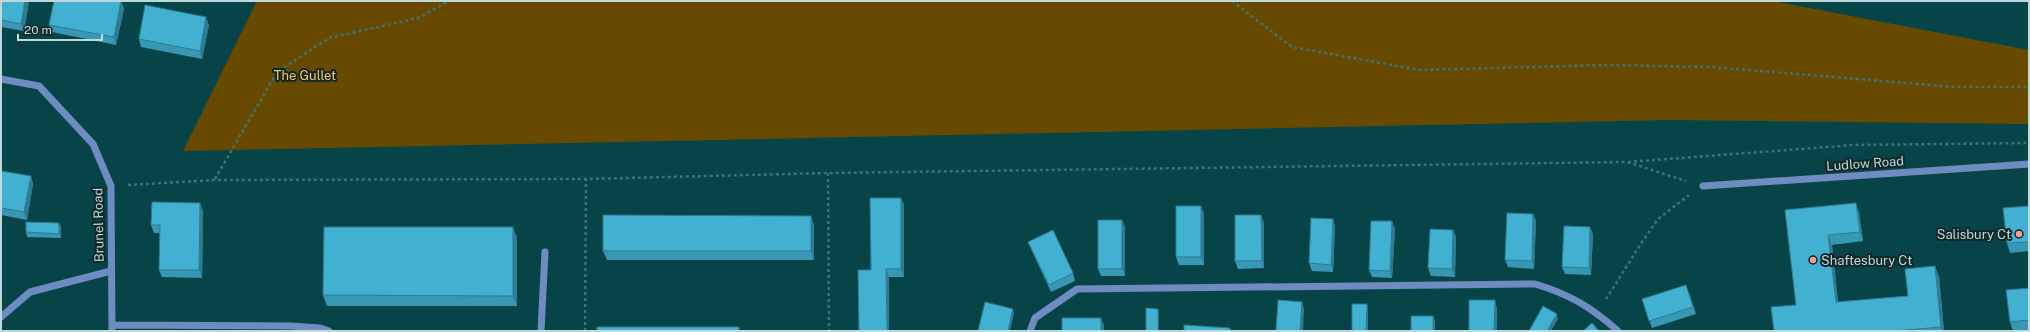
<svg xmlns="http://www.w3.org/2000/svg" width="2030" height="332" font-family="'Public Sans',sans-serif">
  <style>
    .green { fill: #674a00 }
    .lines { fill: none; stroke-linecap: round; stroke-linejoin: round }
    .path { stroke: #3f7275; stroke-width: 2.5; stroke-dasharray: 3 3; stroke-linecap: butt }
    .minor { stroke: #6e8cc2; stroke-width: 7 }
    .wall { fill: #3897b4 }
    .shaded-wall { fill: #2e7b92 }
    .building { fill: #41b0d1; stroke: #2e7b92 }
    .poi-dot { fill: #f59b98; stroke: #102728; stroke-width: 1.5 }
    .labels { text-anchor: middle; stroke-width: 4; stroke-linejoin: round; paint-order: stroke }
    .park-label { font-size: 13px; fill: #fbc660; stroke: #102728 }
    .street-label { font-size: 13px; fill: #bed9db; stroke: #102728 }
    .poi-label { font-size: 13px; fill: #bed9db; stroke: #102728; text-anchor: end }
  </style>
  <rect width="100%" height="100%" fill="#074448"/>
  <path class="green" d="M257 1H1773L2029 50V124L1671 120 183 151Z"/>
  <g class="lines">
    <path class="path" d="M1232 1 1292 47 1420 70 1605 65 1713 67 1955 87H2029
      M1628 162 1853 145 2029 143
      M828 173 829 331
      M215 179 277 72 329 38 418 18 449 1
      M128 185 215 180 586 179 828 173 1627 162 1686 181
      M1606 299 1642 242 1658 219 1689 195
      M585 331 586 179"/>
    <path class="minor" d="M1 79 39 86 93 144 111 186 112 331
      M1703 186 2029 164
      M1 317 30 292 111 271
      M113 325 291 326 320 328 329 331
      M541 331 545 252
      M1030 331 1035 318 1077 289 1535 284C1569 294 1591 307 1618 331"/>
  </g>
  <path class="wall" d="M1 1H29L24 31 1 27Z
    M121 1 124 9 116 45 52 32 49 25Z
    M209 25 202 59 141 47 139 39Z
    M1 171 31 176 33 184 27 220 1 215Z
    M901 198 904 205V277H889V331H859L871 270Z
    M2029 206V251L2010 253 2007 243Z
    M1785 210 1859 212 1863 241 1832 245 1838 302 1908 296 1939 276 1944 331H1774L1796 305Z
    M203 211 202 278 162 277 159 270 160 233H154L151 225Z
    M1204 213V265H1179L1176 257Z
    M1533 214 1536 221 1534 269 1508 267 1505 260Z
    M1333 219 1335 227 1333 272 1312 271 1309 263Z
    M1122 220 1125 227V276H1101L1098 269Z
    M1264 222V268L1238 269 1235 261Z
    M59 223 61 227V238L27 237 26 232Z
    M814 225V260H607L603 251Z
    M1395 229 1392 278 1372 277 1369 270Z
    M1453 230 1456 237 1455 277 1431 276 1428 268Z
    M1593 234 1591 275 1565 274 1562 267Z
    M517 237V306H327L323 295Z
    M1028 242 1073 273 1075 281 1051 292 1031 249Z
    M2029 288V330L2013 331 2010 322Z
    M1689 292 1696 314 1652 328 1642 299Z"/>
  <path class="shaded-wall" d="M25 1H29L24 31 21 24Z
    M121 1 124 9 116 45 114 37Z
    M206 17 209 25 202 59 200 51Z
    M31 176 33 184 27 220 24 212Z
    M901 198 904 205V277L901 269Z
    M200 203 203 211 202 278 199 270Z
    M1856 203 1859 212 1863 241 1860 232Z
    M1201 206 1204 213V265L1201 257Z
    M1533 214 1536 221 1534 269 1532 261Z
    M1261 215 1264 222V268L1262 261Z
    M811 216 814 225V260L811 251Z
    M1333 219 1335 227 1333 272 1331 265Z
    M1122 220 1125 227V276L1122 269Z
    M1392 221 1395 229 1392 278 1390 271Z
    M59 223 61 227V238L59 234Z
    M513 227 517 237V306L513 296Z
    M1590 227 1593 234 1591 275 1589 268Z
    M1453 230 1456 237 1455 277 1452 269Z
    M1828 235 1832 245 1839 312 1836 302Z
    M1935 266 1939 276 1944 331H1942L1941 327Z
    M886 269 889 277V331H887Z
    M1495 300 1497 308V331H1494Z
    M1302 302 1304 309 1303 331H1300Z
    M1367 304 1368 308V331H1366Z
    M1013 309 1014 313 1010 331H1008Z
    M1158 309 1159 313V331H1158Z
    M1557 314 1558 319 1551 331H1547Z
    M1433 316 1435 320V331H1433Z
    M1101 318 1104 325V331H1101Z"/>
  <path class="building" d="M1 1H25L21 24 1 20Z
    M54 1H121L114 37 49 25Z
    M145 5 206 17 200 51 139 39Z
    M1 171 31 176 24 212 1 208Z
    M870 198H901V269H886L887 331H859L858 270H871Z
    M152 202 200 203 199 270H159L160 225H151Z
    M1856 203 1860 232 1828 235 1836 302 1908 296 1905 269 1935 266 1941 327 1895 331H1774L1771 307 1796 305 1785 210Z
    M1176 206H1201V257H1176Z
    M2029 206V242L2007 243 2003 208Z
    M1507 213 1533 214 1532 261 1505 260Z
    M603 215 811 216V251H603Z
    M1235 215H1261L1262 261H1235Z
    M1311 218 1333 219 1331 265 1309 263Z
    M1098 220H1122V269H1098Z
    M1371 221H1392L1390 271 1369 270Z
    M26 222 59 223V234L26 232Z
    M1564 226 1590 227 1589 268 1562 267Z
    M324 227H513V296L323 295Z
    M1430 229 1453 230 1452 269 1428 268Z
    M1053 230 1073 273 1049 285 1028 242Z
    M1686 285 1693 307 1649 321 1642 299Z
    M2029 288V320L2010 322 2006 290Z
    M1278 300 1302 302 1300 331H1276Z
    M1469 300H1495L1494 331H1469Z
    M985 302 1013 309 1008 331H978Z
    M1352 304H1367L1366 331H1352Z
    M1543 306 1557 314 1547 331H1529Z
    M1146 308 1158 309V331H1146Z
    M1411 316H1433V331H1411Z
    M1062 318H1101V331H1062Z
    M1592 323 1599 331H1583Z
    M1184 325 1230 328V331H1184Z
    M597 327H739V331H597Z"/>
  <g class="poi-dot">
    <circle cx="2019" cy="234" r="4"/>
    <circle cx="1813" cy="260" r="4"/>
  </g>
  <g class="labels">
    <g class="park-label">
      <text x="305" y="80">The Gullet</text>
    </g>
    <g class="street-label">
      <text transform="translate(1865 163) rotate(-4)" y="5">Ludlow Road</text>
      <text transform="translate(98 225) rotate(-91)" y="5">Brunel Road</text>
    </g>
    <g class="poi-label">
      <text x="2011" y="239">Salisbury Ct</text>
      <text x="1821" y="265" text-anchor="start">Shaftesbury Ct</text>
    </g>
  </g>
  <rect width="2030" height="332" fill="none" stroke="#bed9db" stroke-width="4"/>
  <path d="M18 34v6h84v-6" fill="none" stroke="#bed9db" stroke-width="2"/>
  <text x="24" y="34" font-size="12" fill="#bed9db" stroke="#102728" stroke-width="3" paint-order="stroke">20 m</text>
</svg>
